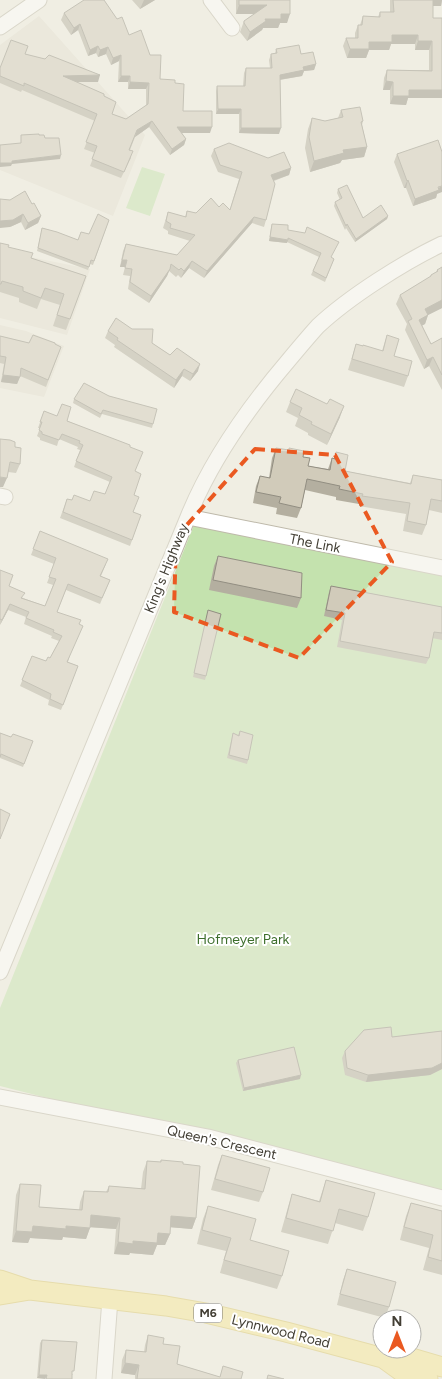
<svg xmlns="http://www.w3.org/2000/svg" width="442" height="1379" font-family="Figtree,sans-serif">
  <style>
    .residential { fill: #e4e0d2 }
    .green { fill: #c4e2ae }
    .lines { fill: none; stroke-linecap: round; stroke-linejoin: round }
    .minor-casing { stroke: #beb9aa; stroke-width: 17 }
    .major-casing { stroke: #dac668; stroke-width: 21 }
    .minor { stroke: #fff; stroke-width: 15 }
    .major { stroke: #f6e796; stroke-width: 19 }
    .wall { fill: #b4afa0 }
    .shaded-wall { fill: #928e82 }
    .building { fill: #d1cbba; stroke: #928e82 }
    .marked { fill: none; stroke: #ea5921; stroke-width: 4; stroke-dasharray: 10 6; stroke-linejoin: round }
    .labels { text-anchor: middle; stroke-width: 4; stroke-linejoin: round; paint-order: stroke }
    .shield { fill: #fff; stroke: #7b7871; stroke-width: 1 }
    .shield-label { font-size: 12px; font-weight: bold; fill: #423e34 }
    .street-label { font-size: 14px; fill: #423e34; stroke: #fff }
    .park-label { font-size: 14px; fill: #3d6e2c; stroke: #fff }
  </style>
  <rect width="100%" height="100%" fill="#f0eee3"/>
  <path class="residential" d="M39 16 145 135 113 216 0 170V45Z
    M0 251 90 269 67 335 0 318Z
    M0 325 26 331 64 346 44 397 0 388Z"/>
  <path class="green" d="M142 167 165 174 150 216 126 208Z
    M194 525 442 568V1198L0 1086V1008Z"/>
  <g class="lines">
    <defs>
      <path id="minor" d="M211 0 232 28
        M0 27 39 0
        M0 496 5 497
        M188 517 442 568
        M0 972 188 517C211 460 248 408 288 361 298 349 308 337 318 326 349 297 404 262 442 244
        M0 1097 208 1137 442 1198
        M104 1379 110 1299"/>
      <path id="major" d="M0 1280 30 1290 166 1306 206 1313 286 1332 383 1358 405 1356 442 1367
        M0 1295 30 1290
        M383 1358 401 1371 428 1379"/>
    </defs>
    <use href="#minor" class="minor-casing"/>
    <use href="#major" class="major-casing"/>
    <use href="#minor" class="minor"/>
    <use href="#major" class="major"/>
  </g>
  <path class="wall" d="M132 0H155L140 9Z
    M236 0H290L287 23H280L278 28H263L262 30 247 41 240 32 244 21 254 14H236Z
    M390 0H442L441 6H433V18L442 98H408L406 105 390 104V90H383L384 78 387 70H429V50H415V44H391L389 50H369L366 58H347L343 46 346 38H355V33L358 25H360L363 16 378 17 380 12H390Z
    M64 13 117 19 129 35 160 79 175 83 183 111 210 133H182L186 139 184 145 170 155 149 127 135 137 130 150 131 158 121 178 90 166 95 153 84 149 95 121 22 90 21 92 0 83V68L25 54 98 82H77L104 96 112 114 126 119 146 106V89H128V82H118L119 61 111 65 106 54 98 57 96 53 88 56 78 30 71 35 61 20Z
    M276 49 301 54 316 64 314 70 304 71 302 76 280 80 279 134 239 133V114H216V91L217 86H243L244 73 246 68H270L269 60 271 54H275Z
    M341 110 363 121 362 125 367 147 364 157 342 160 340 163 310 172 305 148 308 129 312 118 325 121 338 118Z
    M214 149 291 168 289 175 274 181 266 220 264 227 252 223 204 278 189 268 181 278 178 275 176 277 169 271 167 276 149 303 128 289 130 276 123 275 125 267H120L123 251 126 244 177 255 190 241 168 234V231L163 228 168 212 185 217 187 211 196 213 219 207 230 209 239 179 218 172 211 156Z
    M397 154 437 194 436 198 413 206 406 188H404L394 162Z
    M338 189 363 218 388 216 387 219 355 242 346 228 345 230 334 206 335 202 340 200 337 193Z
    M32 204 41 216 38 223 25 230 21 222 10 227Z
    M109 220 93 265 90 264 88 270 37 251 42 228 78 240 89 234Z
    M272 224 288 230 334 259 325 282 311 275 319 257 287 242V243L269 241 271 228Z
    M0 243 31 258 86 276 66 330 53 326 60 305 41 299 37 309 19 302V298L0 292Z
    M442 267V308L428 315 425 324 422 325 431 344 442 338V390L429 366 424 369 405 330 407 324 396 304 400 295 430 277 431 275 436 272 437 270Z
    M108 331 152 343 170 355 198 371 190 381 182 376 174 388 114 347 115 345 105 338Z
    M387 335 394 356 408 376 404 387 348 370 356 344 382 351Z
    M0 336 29 343 55 344 61 347 46 387 20 376 17 384 1 382 4 364 0 363Z
    M74 399 153 424 152 428 102 414 100 418 73 403Z
    M290 402 327 404 340 417 327 445 308 435V433L295 426 298 418 286 412Z
    M44 411 130 447 135 471 134 495 133 512 141 515 130 546 60 518 67 499 72 500 90 501 105 494 110 482 74 467 80 450 77 449 78 447 59 439 57 446 40 440V438L37 436 40 428H38Z
    M15 447 20 464 16 473 8 472 3 487Z
    M276 448 303 457 308 466 328 469 332 458 334 459 336 452 345 471 410 483 413 475 442 480V513L429 510 426 525 422 535 403 531 406 514 359 506V504L336 500V497L305 490 301 508 297 518 276 514 277 508 253 503 256 486 260 476 269 478 272 458Z
    M40 531 106 564 101 576 110 580 100 604 66 590 57 612 79 624 68 662 78 666 61 710 48 705 49 700 20 686 32 656 46 661 50 658 59 641 51 638 52 636 24 624 26 617 8 610 0 625V570L9 586 23 598 45 606 53 585 47 583 54 564 31 555Z
    M218 556 301 598 297 608 209 590 214 566Z
    M331 586 442 607V640L432 638 429 658 426 664 337 647 342 620 324 616 329 592Z
    M208 610 206 676 205 680 193 677Z
    M240 731 248 760 247 764 227 758 233 733 238 735Z
    M0 733 11 737 33 741 23 767 0 758Z
    M442 1031V1069L430 1075 366 1082 345 1075 342 1058 345 1051 392 1037Z
    M238 1060 300 1079 243 1091 236 1063Z
    M222 1155 263 1192 259 1202 211 1190 218 1165Z
    M161 1160 183 1164 196 1218 192 1229 170 1227V1234L165 1245H157L153 1255 130 1253 129 1255 114 1254 116 1229 90 1227 86 1239 63 1237 62 1240 30 1238 28 1243 12 1242 16 1195 20 1184 39 1207 79 1210 80 1202 84 1191 106 1192 109 1186 141 1189 143 1172 147 1161 160 1162Z
    M326 1180 368 1217 363 1231 335 1223 328 1244 281 1232 288 1207 292 1194 319 1201Z
    M411 1203 442 1211V1275L423 1270 429 1248 400 1240 406 1216Z
    M208 1206 282 1276 277 1289 220 1273 226 1251 197 1244 203 1219Z
    M347 1269 389 1307 385 1318 337 1305 343 1280Z
    M148 1335 163 1344 177 1364 220 1377 223 1366 241 1379H135V1375L121 1373 122 1360 126 1350 144 1352 145 1345Z
    M42 1340 73 1375H72V1379L37 1378 40 1343Z"/>
  <path class="shaded-wall" d="M144 0H155L140 9Z
    M432 0H442L441 6H430Z
    M239 5H267L263 14H236Z
    M281 14H290L287 23H280L278 28H263L262 30 247 41 250 32 265 19Z
    M80 24 78 30 71 35 74 28Z
    M392 35H418L415 44H391L389 50H369L366 58H347L350 49 369 42Z
    M418 41H432L429 50H415Z
    M98 46 96 53 88 56 90 50Z
    M108 47 106 54 98 57 100 50Z
    M121 55 119 61 111 65 113 58Z
    M316 64 314 70 304 71 302 76 278 80 280 75 303 67Z
    M100 75 98 82H60L63 76Z
    M121 76H130L128 82H118Z
    M386 81 393 82 390 90H383Z
    M130 82 149 83 146 89H128Z
    M409 90H442V98H408L406 105 390 104 393 96Z
    M218 109H241L239 114H216Z
    M152 121 149 127 135 137 137 130Z
    M177 127H212L210 133H175Z
    M241 128H281L279 134 239 133Z
    M186 139 184 145 170 155 172 149Z
    M367 147 364 157 342 160 340 163 310 172 314 161 343 150Z
    M61 155 60 159 12 164 11 166 0 167V163L12 161Z
    M291 168 289 175 269 182 271 175Z
    M408 180 406 188H404L407 181Z
    M442 186V192L437 194 436 198 413 206 415 199Z
    M23 214 21 222 10 227 0 228V221Z
    M41 216 38 223 25 230 28 223Z
    M388 216 387 219 355 242 356 239Z
    M254 217 252 223 204 278 207 271Z
    M270 237 288 240 287 243 269 241Z
    M122 260H127L125 267H120Z
    M192 261 189 268 181 278 184 271Z
    M170 269 167 276 149 303 151 296Z
    M442 300V308L422 318 425 309Z
    M428 315 425 324 416 329 419 320Z
    M433 357 429 366 424 369 427 360Z
    M200 364 198 371 190 381 193 374Z
    M184 369 182 376 174 388 176 380Z
    M3 375 20 377 17 384 1 382Z
    M344 406 340 417 327 445 331 434Z
    M0 477 7 478 3 487H0Z
    M10 604 8 610 0 625 2 620Z
    M442 1063V1069L430 1075 366 1082 368 1075Z
    M301 1075 300 1079 243 1091 244 1088Z
    M91 1215 120 1218 116 1229 87 1227Z
    M171 1216 196 1218 192 1229 167 1227Z
    M33 1226H66L90 1228 86 1239 63 1237 62 1240 30 1238 28 1243 12 1242 16 1231Z
    M158 1233 170 1234 165 1245H157L153 1255 130 1253 129 1255 114 1254 118 1242 133 1241Z
    M125 1363 139 1365 135 1375 121 1373Z
    M39 1375H47L45 1379 37 1378Z"/>
  <path class="building" d="M84 0H104L117 19 122 17 129 35 141 30 150 55H161L160 79 175 80V83L184 84 183 111H212V127H177L186 139 172 149 152 121 137 130 129 150 133 151 124 172 92 159 97 146 86 142 97 114 24 83V86L0 76V68L11 40 28 46 25 54 45 59 49 55 100 75 63 76 104 94V96L116 102 112 114 126 119 148 104 149 83 130 82V76H121V55L113 58 108 47 100 50 98 46 90 50 80 24 74 28 64 13Z
    M239 0H290V14H281V19H265L266 21 250 32 244 23V21L267 5H239Z
    M393 0H433V18H442V90H409V96H393V82L386 81 387 70 432 71V41H418V35H392V42H369V49H350L346 38H358V25H362L363 16 380 17V12H394Z
    M299 45 301 54 313 52 316 64 303 67 304 70 280 75 281 128H241V109H218L217 86H245L246 68H272L271 54 277 53 276 49Z
    M360 107 363 121 361 122 367 147 343 150 344 153 314 161 309 137 312 118 325 121 343 117 341 110Z
    M39 134V135H44L45 138H59L61 155 12 161V163H0V145L21 143V135Z
    M438 140 442 152V186L438 187 439 190 415 199 408 180 407 181 397 154Z
    M229 143 268 158 284 152 291 168 271 175 275 184 266 220 254 217 207 271 192 261 184 271 181 268 179 270 171 264 170 269 151 296 130 282 132 269 125 268 127 260H122L126 244 177 255 195 235 170 228 171 224 166 221 168 212 186 217 187 211 196 213 211 198 219 207 223 203 230 210 242 172 220 165 214 149Z
    M347 185 363 218 381 205 388 216 356 239 347 224 346 226 335 202 342 198 338 189Z
    M25 191 32 204 34 203 41 216 28 223 23 214 13 220 0 221V199L10 200Z
    M98 214 109 220 94 261 91 260 89 267 38 248 42 228 57 232 78 240 81 232 89 234Z
    M272 224 288 225V230L305 233 307 227 339 242 331 257 334 259 326 278 313 271 321 253 288 238V240L270 237Z
    M0 243 9 245 8 247 33 253 31 258 86 276 70 319 57 315 64 294 45 288 41 298 23 291V287L2 281 1 284H0Z
    M442 267V300L425 309 428 315 419 320 431 344 442 338V375L433 357 427 360 408 321 412 319 400 295 431 276V275L438 271 437 270Z
    M116 318 132 329H153L152 343 170 355 177 348 200 364 193 374 184 369 176 380 117 340 118 338 108 331Z
    M33 335 55 343V344L61 347 48 380 21 368 20 377 3 375 6 357 0 356V336L29 343Z
    M387 335 399 339 394 356 412 361 408 376 352 359 356 344 363 346V345L383 351Z
    M84 383 109 396 157 409 153 424 103 410 101 414 74 399Z
    M296 389 327 404 330 399 344 406 331 434 311 424 312 422 299 415 302 408 290 402Z
    M62 404 71 407 67 421 130 445V447L143 452 135 471 141 474 134 495 139 497 133 512 141 515 132 540 63 512 67 499 72 500 74 495 90 501 94 491 105 494 112 477 76 461 83 445 79 443 80 441 62 434 59 440 42 434V432L39 430 42 422H40L44 411 57 416Z
    M0 439 10 440 15 442V447L21 448 20 464 10 462 7 478 0 477Z
    M276 448 289 450V448L304 451 303 457 310 458 308 466 330 470 332 458 335 459 336 452 348 455 345 471 411 484 413 475 442 480V501L431 499 426 525 407 521 410 503 362 496 363 494 339 489 340 486 307 479 301 508 279 503 281 497 256 492 260 476 270 478Z
    M40 531 108 559 100 576 110 580 102 598 68 584 57 612 81 620 79 624 83 626 67 662 78 666 63 705 50 699 51 694 22 680 32 656 46 661 48 657 50 658 62 636 53 632 54 630 26 618 29 612 10 604 2 620 0 619V570L13 575 9 586 25 593 21 598 45 606 56 579 49 577 56 558 33 549Z
    M218 556 302 573 301 598 213 580Z
    M331 586 442 607V633L434 632 429 658 340 641 345 613 326 610Z
    M208 610 221 614 206 676 194 673Z
    M240 731 253 735 248 760 229 755 233 733 239 736Z
    M0 733 11 737 13 734 33 741 24 764 1 754 0 757Z
    M0 809 10 814 0 839Z
    M391 1027 392 1037 442 1031V1063L432 1068 368 1075 347 1068 345 1051 364 1030Z
    M294 1047 301 1075 244 1088 238 1060Z
    M222 1155 270 1168 263 1192 215 1179Z
    M161 1160 183 1162V1164L200 1166 196 1218 171 1216 170 1234 158 1233 157 1243 133 1241V1244L118 1242 120 1218 91 1215 90 1228 66 1226V1229L33 1226 32 1232 16 1231 20 1184 41 1185 39 1207 82 1210 84 1191 108 1192 109 1186 145 1189 147 1161 161 1162Z
    M326 1180 375 1193 368 1217 339 1209 333 1231 286 1218 292 1194 320 1202Z
    M411 1203 442 1211V1261L428 1257 433 1235 404 1227Z
    M208 1206 256 1219 250 1240 289 1251 282 1276 224 1260 231 1238 202 1230Z
    M347 1269 396 1282 389 1307 340 1294Z
    M148 1335 164 1338 163 1344 180 1346 177 1364 220 1377 223 1366 243 1372 241 1379H137L139 1365 125 1363 126 1350 146 1352Z
    M42 1340 77 1342 74 1371H72V1379H46L47 1375H39Z
    M268 1375 284 1379H267Z"/>
  <path d="M0 0H442V1379H0ZM255 449 335 455 392 562 299 658 174 612 176 537Z" fill="#f0eee3" fill-opacity=".55" fill-rule="evenodd"/>
  <path class="marked" d="M255 449 335 455 392 562 299 658 174 612 176 537Z"/>
  <g class="labels">
    <rect class="shield" x="194" y="1303.5" width="28" height="19" rx="4"/>
    <g class="shield-label">
      <text x="208" y="1317">M6</text>
    </g>
    <g class="street-label">
      <text transform="translate(315 543) rotate(11)" y="5">The Link</text>
      <text transform="translate(166 568) rotate(-68)" y="5">King's Highway</text>
      <text transform="translate(222 1142) rotate(13)" y="5">Queen's Crescent</text>
      <text transform="translate(281 1331) rotate(14)" y="5">Lynnwood Road</text>
    </g>
    <g class="park-label">
      <text x="243" y="944">Hofmeyer Park</text>
    </g>
  </g>
  <g transform="translate(397 1334)"><circle r="24" fill="#ffffff" stroke="#b3b2ae"/>
  <path d="M0-4L9 19L0 12L-9 19Z" fill="#ea5921"/>
  <text y="-8" font-size="14" font-weight="bold" text-anchor="middle" fill="#423e34">N</text>
  </g>
</svg>
